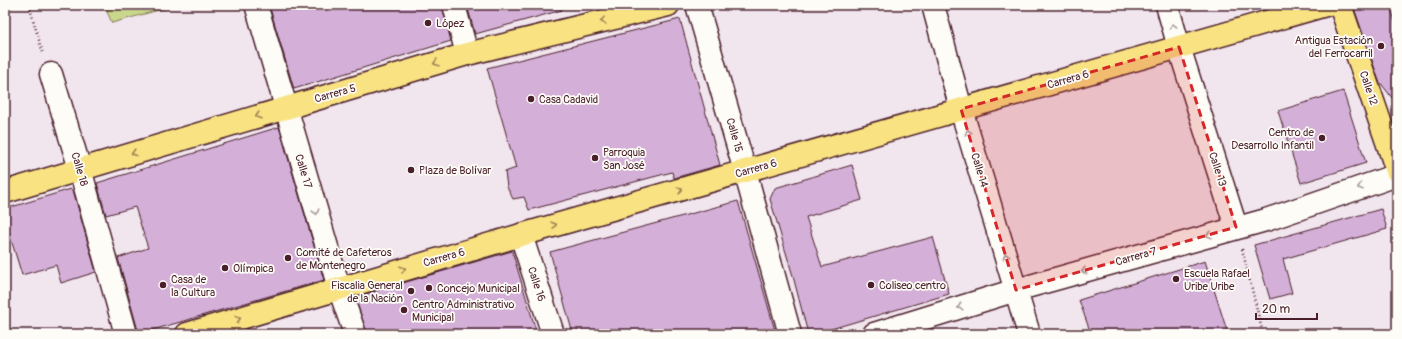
<svg xmlns="http://www.w3.org/2000/svg" width="1402" height="339" font-family="Pangolin,sans-serif">
  <style>
    .green { fill: #c8d78b; stroke: #897b5b }
    .building { fill: #d4b0d9; stroke: #4a1f2b }
    .lines { fill: none; stroke-linecap: round; stroke-linejoin: round }
    .minor-casing { stroke: #4a1f2b; stroke-width: 25 }
    .major-casing { stroke: #4a1f2b; stroke-width: 25 }
    .path { stroke: #4a1f2b; stroke-width: 2.5; stroke-dasharray: 1 3; stroke-linecap: butt }
    .minor { stroke: #fdfcf7; stroke-width: 22 }
    .major { stroke: #f8e281; stroke-width: 22 }
    .oneway { stroke: #a18056 }
    .oneway2 { stroke: #ac999b }
    .marked { fill: #d62828; fill-opacity: 0.2; stroke: #d62828; stroke-width: 3; stroke-dasharray: 8 5; stroke-linejoin: round }
    .poi-dot { fill: #4a1f2b; stroke: #fdfcf7; stroke-width: 1.5 }
    .labels { text-anchor: middle; stroke-width: 3.5; stroke-linejoin: round; paint-order: stroke }
    .poi-label { font-size: 11px; fill: #4a1f2b; stroke: #fdfcf7; text-anchor: start }
    .street-label { font-size: 11px; fill: #4a1f2b; stroke: #fdfcf7 }
  </style>
  <rect width="100%" height="100%" fill="#f1e5ee"/>
  <filter id="ink" filterUnits="userSpaceOnUse"><feTurbulence type="fractalNoise" baseFrequency=".025" numOctaves="2"/><feDisplacementMap in="SourceGraphic" scale="8" xChannelSelector="R" yChannelSelector="G"/><feConvolveMatrix kernelMatrix="1 2 1 2 8 2 1 2 1" color-interpolation-filters="sRGB"/></filter>
  <g filter="url(#ink)">
    <path class="green" d="M104 5H177L112 23Z"/>
    <path class="building" d="M269 5H442L451 41 294 89Z
      M467 5H561L562 10 475 34Z
      M1353 5H1390L1397 28V104L1379 81Z
      M680 19 720 165 674 178 672 172 529 210 524 197 513 199 507 187 505 172 516 168 487 68Z
      M1343 91 1366 163 1301 183 1278 111Z
      M279 127 324 280 139 334 118 258 148 248 135 207 106 215 97 183Z
      M852 165 862 200 806 217 822 267 933 237 949 294 814 334H808L793 276 770 199 775 188Z
      M71 189V190H73L96 272 61 283 56 265 22 275 5 220V209Z
      M738 201 776 334H573L550 252Z
      M1381 209 1387 229 1283 259 1292 293 1270 299 1254 245Z
      M512 251 537 334H367L355 297Z
      M1205 261 1228 334H1091L1079 300Z"/>
    <g class="lines">
      <defs>
        <path id="minor" d="M454 5 467 54
          M697 5 745 171 790 334
          M933 5 961 109 1029 334
          M1167 5 1179 47 1236 227
          M257 8 339 288 355 334
          M51 74 80 169 126 334
          M521 235 553 334
          M874 334 1016 290 1266 220 1397 175"/>
        <path id="major" d="M1340 5 1397 171
          M5 192 467 54 668 5
          M187 334 521 235 1326 5"/>
      </defs>
      <use href="#minor" class="minor-casing"/>
      <use href="#major" class="major-casing"/>
      <path class="path" d="M29 5 43 54
        M1242 249 1263 334"/>
      <use href="#minor" class="minor"/>
      <use href="#major" class="major"/>
    </g>
    <defs><path id="oneway-chevron" d="M-2-3.5L2.5 0L-2 3.5" fill="none" stroke-width="1.6" stroke-linecap="round" stroke-linejoin="round"/></defs>
    <g class="oneway">
      <use href="#oneway-chevron" transform="translate(603 21) rotate(166)"/>
      <use href="#oneway-chevron" transform="translate(436 63) rotate(164)"/>
      <use href="#oneway-chevron" transform="translate(258 116) rotate(163)"/>
      <use href="#oneway-chevron" transform="translate(134 153) rotate(163)"/>
      <use href="#oneway-chevron" transform="translate(680 190) rotate(-16)"/>
      <use href="#oneway-chevron" transform="translate(554 225) rotate(-16)"/>
      <use href="#oneway-chevron" transform="translate(403 269) rotate(-16)"/>
      <use href="#oneway-chevron" transform="translate(238 319) rotate(-17)"/>
    </g>
    <g class="oneway2">
      <use href="#oneway-chevron" transform="translate(1173 26) rotate(-105)"/>
      <use href="#oneway-chevron" transform="translate(968 132) rotate(-107)"/>
      <use href="#oneway-chevron" transform="translate(1360 187) rotate(161)"/>
      <use href="#oneway-chevron" transform="translate(316 212) rotate(73)"/>
      <use href="#oneway-chevron" transform="translate(1209 235) rotate(164)"/>
      <use href="#oneway-chevron" transform="translate(1006 256) rotate(-107)"/>
      <use href="#oneway-chevron" transform="translate(1084 271) rotate(164)"/>
      <use href="#oneway-chevron" transform="translate(960 307) rotate(163)"/>
    </g>
  </g>
  <path class="marked" d="M1179 47 1236 227 1016 290 961 109Z"/>
  <g class="poi-dot">
    <circle cx="428" cy="23" r="4"/>
    <circle cx="1381" cy="46" r="4"/>
    <circle cx="531" cy="99" r="4"/>
    <circle cx="1322" cy="138" r="4"/>
    <circle cx="595" cy="158" r="4"/>
    <circle cx="411" cy="170" r="4"/>
    <circle cx="288" cy="258" r="4"/>
    <circle cx="225" cy="268" r="4"/>
    <circle cx="1176" cy="279" r="4"/>
    <circle cx="163" cy="285" r="4"/>
    <circle cx="871" cy="285" r="4"/>
    <circle cx="429" cy="288" r="4"/>
    <circle cx="411" cy="291" r="4"/>
    <circle cx="404" cy="310" r="4"/>
  </g>
  <g class="labels">
    <g class="poi-label">
      <text x="436" y="27">López</text>
      <text x="1373" y="44" text-anchor="end">Antigua Estación<tspan x="1373" dy="13">del Ferrocarril</tspan></text>
      <text x="539" y="103">Casa Cadavid</text>
      <text x="1314" y="136" text-anchor="end">Centro de<tspan x="1314" dy="13">Desarrollo Infantil</tspan></text>
      <text x="603" y="156">Parroquia<tspan x="603" dy="13">San José</tspan></text>
      <text x="419" y="174">Plaza de Bolívar</text>
      <text x="296" y="256">Comité de Cafeteros<tspan x="296" dy="13">de Montenegro</tspan></text>
      <text x="233" y="272">Olímpica</text>
      <text x="1184" y="277">Escuela Rafael<tspan x="1184" dy="13">Uribe Uribe</tspan></text>
      <text x="171" y="283">Casa de<tspan x="171" dy="13">la Cultura</tspan></text>
      <text x="403" y="289" text-anchor="end">Fiscalia General<tspan x="403" dy="13">de la Nación</tspan></text>
      <text x="879" y="289">Coliseo centro</text>
      <text x="437" y="292">Concejo Municipal</text>
      <text x="412" y="308">Centro Administrativo<tspan x="412" dy="13">Municipal</tspan></text>
    </g>
    <g class="street-label">
      <text transform="translate(1068 79) rotate(-16)" y="4">Carrera 6</text>
      <text transform="translate(1369 88) rotate(71)" y="4">Calle 12</text>
      <text transform="translate(335 93) rotate(-16)" y="4">Carrera 5</text>
      <text transform="translate(735 135) rotate(74)" y="4">Calle 15</text>
      <text transform="translate(756 168) rotate(-16)" y="4">Carrera 6</text>
      <text transform="translate(80 169) rotate(74)" y="4">Calle 18</text>
      <text transform="translate(1218 169) rotate(72)" y="4">Calle 13</text>
      <text transform="translate(980 170) rotate(73)" y="4">Calle 14</text>
      <text transform="translate(304 171) rotate(73)" y="4">Calle 17</text>
      <text transform="translate(1136 256) rotate(-16)" y="4">Carrera 7</text>
      <text transform="translate(444 257) rotate(-16)" y="4">Carrera 6</text>
      <text transform="translate(537 284) rotate(72)" y="4">Calle 16</text>
    </g>
  </g>
  <rect width="1402" height="339" fill="none" stroke="#fdfcf7" stroke-width="20"/>
  <rect x="10" y="10" width="1382" height="319" fill="none" stroke="#4a1f2b" stroke-width="1.5" filter="url(#ink)"/>
  <path d="M1256 313v6h61v-6" fill="none" stroke="#4a1f2b" stroke-width="2"/>
  <text x="1262" y="313" font-size="12" fill="#4a1f2b" stroke="#fdfcf7" stroke-width="3" paint-order="stroke">20 m</text>
</svg>
